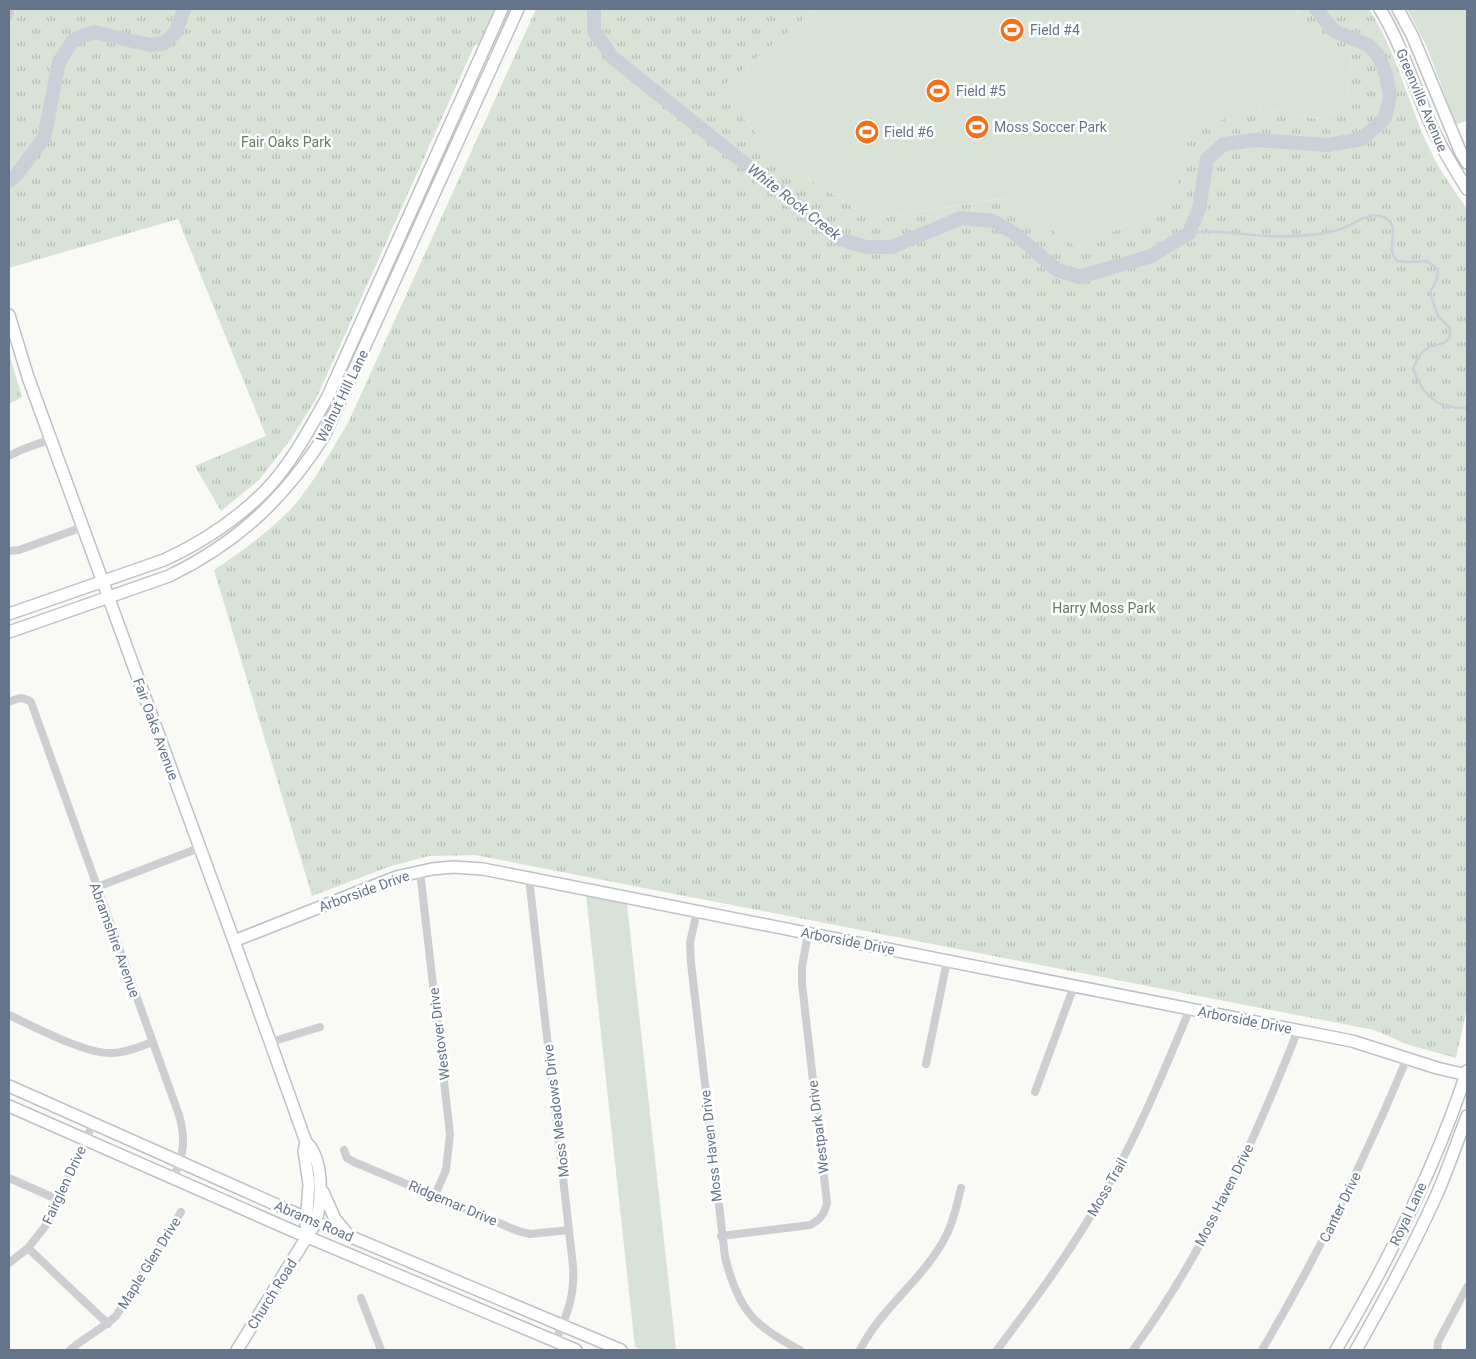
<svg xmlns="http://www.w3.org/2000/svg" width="1476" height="1359" font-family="Roboto,sans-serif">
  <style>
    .green { fill: #d9e2d7 }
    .park { fill: url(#park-tufts) }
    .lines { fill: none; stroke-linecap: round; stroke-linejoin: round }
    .stream { stroke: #c9d0d7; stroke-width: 2.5 }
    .river { stroke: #c9d0d7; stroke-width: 14 }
    .secondary-casing { stroke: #bdc1c7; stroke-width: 14 }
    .street { stroke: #ccced2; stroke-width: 8 }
    .secondary { stroke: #fff; stroke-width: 11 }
    .labels { text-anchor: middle; stroke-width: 5; stroke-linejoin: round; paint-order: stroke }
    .poi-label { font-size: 14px; fill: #65748a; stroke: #fff; text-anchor: start }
    .street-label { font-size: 14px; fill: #65748a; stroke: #fff }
    .park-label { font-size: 14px; fill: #627b61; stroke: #fff }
    .water-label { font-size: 15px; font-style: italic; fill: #617685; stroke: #fff }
  </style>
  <defs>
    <pattern id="park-tufts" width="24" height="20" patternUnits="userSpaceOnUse" patternTransform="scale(1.25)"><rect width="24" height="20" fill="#d9e2d7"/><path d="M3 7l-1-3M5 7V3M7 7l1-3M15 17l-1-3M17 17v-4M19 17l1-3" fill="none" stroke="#b4bcb4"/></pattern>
  </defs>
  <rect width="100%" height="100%" fill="#f9f9f6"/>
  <path class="green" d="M816 9H1296L1302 31 1352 56 1346 108 1316 119 1257 107 1176 204 1076 247 1005 198 873 219 783 164 718 90Z
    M1407 9H1467V121L1456 124 1426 45Z
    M586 895 627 904 676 1350H643L635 1347Z"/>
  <path class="park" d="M9 9H511L491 51 475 44 316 399 291 439 259 480 221 511 195 466 266 436 178 219 9 268Z
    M536 9H816L718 90 783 164 873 219 1006 198 1076 247 1176 204 1185 134 1257 107 1316 119 1346 108 1352 56 1302 31 1296 9H1369C1397 52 1408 104 1430 150 1440 171 1454 190 1467 209V1007L1456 1058 1409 1045 1374 1030 475 855 429 856 391 866 312 896 214 570C241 552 267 533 290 510 313 485 330 452 348 423Z
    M9 353 22 397 9 404Z"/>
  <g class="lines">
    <path class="stream" d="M1189 233C1215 229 1242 235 1269 236 1292 237 1319 236 1341 229 1356 224 1371 208 1387 219 1397 225 1391 241 1392 251 1392 255 1395 258 1397 261L1408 262 1427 261 1438 269 1437 279 1430 293 1438 316 1450 328V337C1443 346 1439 343 1429 347 1420 352 1417 360 1413 369 1424 397 1437 409 1467 408"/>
    <path class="river" d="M594 9V31L612 57 839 239 866 247H892L961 218 993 221 1014 233 1057 270 1079 277 1151 256 1189 233 1199 209 1207 159 1224 144 1255 140 1328 145 1362 139 1385 118 1390 96 1386 74 1378 55 1368 45 1334 31 1316 9
      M9 181 17 174 44 138 59 62 73 40 94 32 150 45 165 43 176 32 184 9"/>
    <defs>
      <path id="secondary" d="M1380 9C1402 45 1414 87 1431 125 1441 148 1454 168 1467 189
        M1398 9 1412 35 1461 153 1467 163
        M9 315 28 377 234 941 306 1142C324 1159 322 1199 316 1222L237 1350
        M9 614 164 560C201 543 236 520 265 491 291 464 309 430 327 398L502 9
        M9 632 169 576C237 543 284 499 324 436L518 9
        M234 941 396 877 432 869 453 867 483 869 1352 1041 1437 1068 1467 1075
        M9 1086 306 1218 621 1350
        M9 1106 291 1230 576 1350
        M306 1142 304 1151 309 1184 306 1225
        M323 1192 335 1219 346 1232
        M1336 1350C1388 1262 1435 1169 1467 1071
        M1356 1350C1385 1299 1413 1248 1437 1194 1448 1169 1457 1142 1467 1116"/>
    </defs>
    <use href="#secondary" class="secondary-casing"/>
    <path class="street" d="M9 16 10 9
      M9 456 21 450 51 439
      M9 551 19 550 83 527
      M9 702C18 698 23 696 31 702L179 1115C186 1139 184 1156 173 1178
      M420 871 450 1134 446 1170 435 1195
      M529 878 573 1266C575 1296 567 1315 555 1342
      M97 887 199 848
      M697 911 690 943 691 963 725 1257C738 1309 753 1326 800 1350
      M9 1015C33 1026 85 1054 111 1053 125 1053 139 1047 152 1042
      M271 1042 320 1027
      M926 1064 947 961
      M1035 1092 1074 986
      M344 1150 347 1158 354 1162 518 1231 530 1234 569 1230
      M9 1178 59 1200
      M721 1236 810 1225C820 1220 824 1215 827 1203L802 984V967L808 933
      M28 1248 108 1324
      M9 1263 28 1248 47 1224 93 1124
      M361 1298 381 1350
      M70 1350C85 1337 102 1329 116 1316L181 1212
      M860 1350C881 1308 924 1279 946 1236 954 1221 957 1204 961 1188
      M997 1350C1037 1297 1077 1243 1109 1184 1141 1128 1165 1068 1190 1009
      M1133 1350C1204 1253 1254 1142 1298 1030
      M1262 1350C1317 1257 1365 1159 1407 1058
      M1437 1350 1438 1342 1467 1287"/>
    <use href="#secondary" class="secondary"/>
  </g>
  <defs>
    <symbol id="stadium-disc" viewBox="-11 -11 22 22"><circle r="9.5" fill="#f4711c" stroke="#fff"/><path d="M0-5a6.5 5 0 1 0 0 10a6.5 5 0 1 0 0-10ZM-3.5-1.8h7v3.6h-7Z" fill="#fff"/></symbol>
  </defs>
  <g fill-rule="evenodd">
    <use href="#stadium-disc" x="998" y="16" width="28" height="28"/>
    <use href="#stadium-disc" x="924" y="77" width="28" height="28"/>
    <use href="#stadium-disc" x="963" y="113" width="28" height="28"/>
    <use href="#stadium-disc" x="853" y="118" width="28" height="28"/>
  </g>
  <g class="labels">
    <g class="poi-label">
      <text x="1030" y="35">Field #4</text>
      <text x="956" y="96">Field #5</text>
      <text x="994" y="132">Moss Soccer Park</text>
      <text x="884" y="137">Field #6</text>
    </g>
    <g class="street-label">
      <text transform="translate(1422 100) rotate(67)" y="5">Greenville Avenue</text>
      <text transform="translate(342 396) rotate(-64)" y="5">Walnut Hill Lane</text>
      <text transform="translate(156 729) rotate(70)" y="5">Fair Oaks Avenue</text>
      <text transform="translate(364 891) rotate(-20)" y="5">Arborside Drive</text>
      <text transform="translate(115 940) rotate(70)" y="5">Abramshire Avenue</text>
      <text transform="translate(848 941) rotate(11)" y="5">Arborside Drive</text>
      <text transform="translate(1245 1020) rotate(11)" y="5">Arborside Drive</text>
      <text transform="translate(439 1034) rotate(-97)" y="5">Westover Drive</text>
      <text transform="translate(556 1111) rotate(-97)" y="5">Moss Meadows Drive</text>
      <text transform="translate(818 1127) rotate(-97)" y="5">Westpark Drive</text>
      <text transform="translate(711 1146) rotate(-96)" y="5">Moss Haven Drive</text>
      <text transform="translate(64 1185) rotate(-65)" y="5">Fairglen Drive</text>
      <text transform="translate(1107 1187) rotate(-60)" y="5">Moss Trail</text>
      <text transform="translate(1224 1195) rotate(-63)" y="5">Moss Haven Drive</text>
      <text transform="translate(453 1203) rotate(23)" y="5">Ridgemar Drive</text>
      <text transform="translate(1340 1207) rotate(-64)" y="5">Canter Drive</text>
      <text transform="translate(1408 1214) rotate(-65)" y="5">Royal Lane</text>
      <text transform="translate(314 1221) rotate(23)" y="5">Abrams Road</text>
      <text transform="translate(149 1263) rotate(-58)" y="5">Maple Glen Drive</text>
      <text transform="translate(272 1294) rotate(-58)" y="5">Church Road</text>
    </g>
    <g class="park-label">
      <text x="286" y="147">Fair Oaks Park</text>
      <text x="1104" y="613">Harry Moss Park</text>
    </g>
    <g class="water-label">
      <text transform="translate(794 202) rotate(38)" y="5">White Rock Creek</text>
    </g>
  </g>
  <rect width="1476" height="1359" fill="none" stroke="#65748a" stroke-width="20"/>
</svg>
